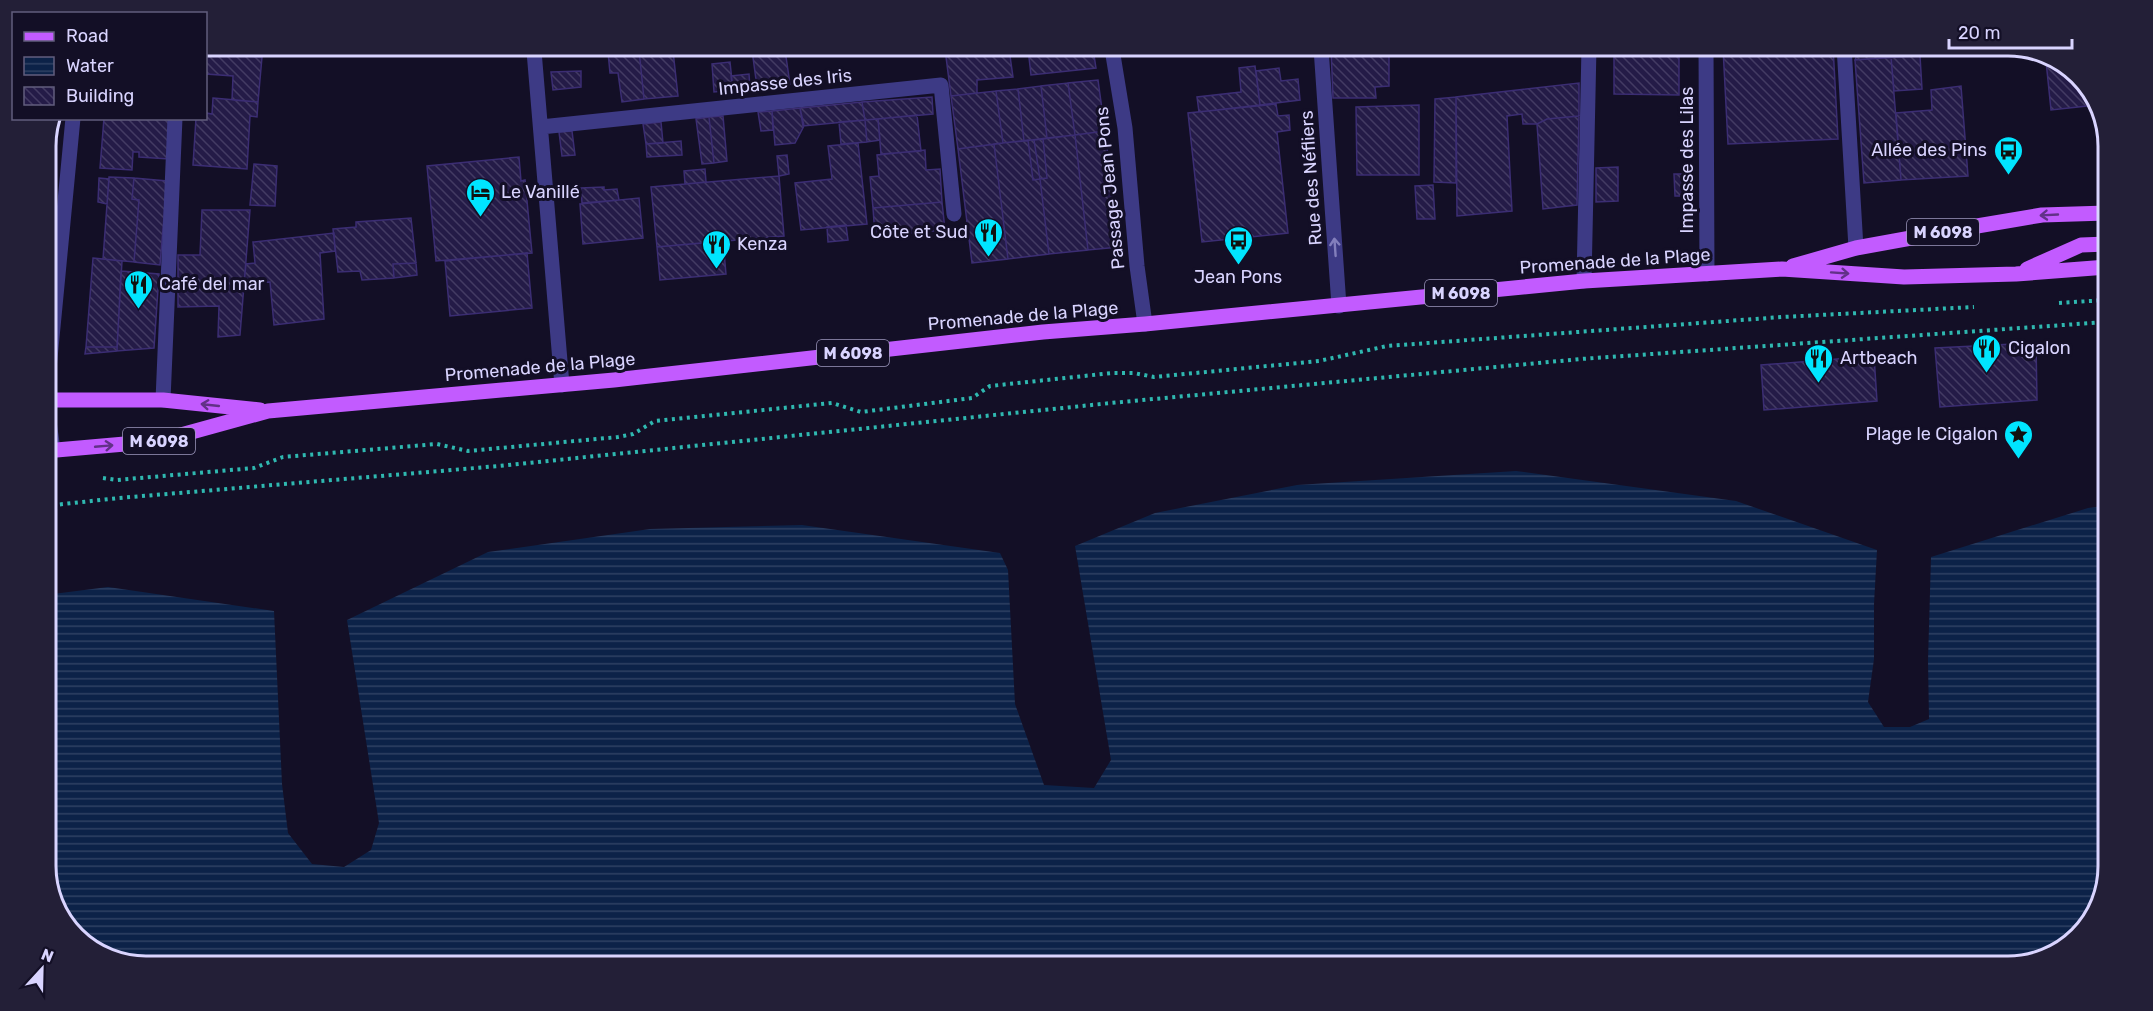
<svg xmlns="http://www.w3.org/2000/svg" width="2153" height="1011" font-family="Rubik,sans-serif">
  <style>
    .water { fill: url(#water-rules) }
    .building { fill: url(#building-back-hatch); stroke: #3b2d73; stroke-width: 1.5 }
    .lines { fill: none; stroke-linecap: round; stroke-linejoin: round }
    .path { stroke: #2fb8b0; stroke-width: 4; stroke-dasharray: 3 4.5; stroke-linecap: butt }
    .minor { stroke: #3d3a85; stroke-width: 15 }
    .major { stroke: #c25bff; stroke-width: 15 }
    .oneway { stroke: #623188 }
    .oneway2 { stroke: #837fbc }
    .labels { text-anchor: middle; stroke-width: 6; stroke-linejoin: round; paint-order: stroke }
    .shield { fill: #130f26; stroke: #9e99be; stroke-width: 1.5 }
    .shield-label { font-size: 16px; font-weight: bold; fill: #d9d4ff }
    .street-label { font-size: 18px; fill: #d9d4ff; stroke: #130f26 }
    .poi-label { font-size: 18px; fill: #d9d4ff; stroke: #130f26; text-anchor: start }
    .rim { fill: none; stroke: #d9d4ff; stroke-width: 3 }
  </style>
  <defs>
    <pattern id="water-rules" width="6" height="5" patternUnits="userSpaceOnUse" patternTransform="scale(1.5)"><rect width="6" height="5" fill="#0c2248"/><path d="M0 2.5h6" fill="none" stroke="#2f4163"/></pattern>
    <pattern id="building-back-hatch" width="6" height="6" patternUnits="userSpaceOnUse" patternTransform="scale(1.5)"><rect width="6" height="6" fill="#241b47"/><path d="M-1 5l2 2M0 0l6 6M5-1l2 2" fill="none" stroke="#433b63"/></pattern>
  </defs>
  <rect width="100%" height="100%" fill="#130f26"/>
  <path class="water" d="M1516 471 1736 501 1877 550 1874 604V659L1868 702 1884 727H1910L1929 719 1928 661 1931 557 2088 508 2104 506 2100 904 2064 949 2008 966H146L107 958 62 922 45 872V595L108 587 274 611 282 784 288 833 312 864 344 867 371 850 379 823 347 620 488 552 650 529 802 525 1000 553 1008 570 1015 704 1044 785 1094 788 1111 760 1075 546 1155 513 1297 485Z"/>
  <path class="building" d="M1957 45 1958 53 1855 60 1861 46Z
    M1679 46V95L1614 94V47Z
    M1723 46H1767L1723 48Z
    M1767 46H1833L1838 139 1728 144 1723 48Z
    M1389 47V86L1375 87 1376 98H1333L1331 48Z
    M945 49H1009L1013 77 977 80V93L951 96Z
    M1028 49H1093L1096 68 1031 75Z
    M639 50 673 51 678 96 644 99Z
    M639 50 644 99 622 102 618 73H610L608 52Z
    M752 50H785L790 84 757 87Z
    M206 52H247L246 56 262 57 258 102 232 100 233 76 206 74Z
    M1920 56 1922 89 1894 91 1891 57Z
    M1891 57 1901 180 1864 183 1855 60Z
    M2055 60 2091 89 2096 105 2051 110 2046 61Z
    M730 62 733 90 714 92 712 64Z
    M1255 66 1260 105 1199 112 1197 97 1241 92 1239 68Z
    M1279 68 1281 81 1298 79 1300 100 1260 105 1256 71Z
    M581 71V87L553 90 551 72Z
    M749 74 750 88 733 90 731 76Z
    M1098 80 1105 131 1075 135 1068 83Z
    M1068 83 1075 135 1047 138 1041 86Z
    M1579 83V116L1547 119 1537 124H1523L1522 114 1507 116 1512 211 1457 216 1456 97Z
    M1041 86 1047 138 1024 141 1018 89Z
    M1961 86 1968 176 1901 180 1896 113 1932 110 1931 90Z
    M1018 89 1024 141 1003 143 996 91Z
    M996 91 1003 143 958 149 951 96Z
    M932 97 933 114 865 120 862 102Z
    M1456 97V183L1434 182 1435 99Z
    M213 98 258 102 257 117 250 116 247 169 193 165 196 118H206V113L212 114Z
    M862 102 865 120 803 126 800 108Z
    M1276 104 1278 116 1289 115 1290 130 1277 132 1288 233 1202 242 1188 113Z
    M1419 105V175H1357L1356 107Z
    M800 108 804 126 795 143 775 145 772 111Z
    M772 111 773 130 761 131 758 112Z
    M917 115 921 151 881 154 878 119Z
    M723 116 727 161 714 163 709 117Z
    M1579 116 1577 205 1543 209 1537 124 1547 119Z
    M709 117 714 163 702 164 696 119Z
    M104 118H172L169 159 139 157V152H133L132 170 100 168Z
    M878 119 880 140 867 142 865 120Z
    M865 120 867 142 841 144 839 122Z
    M661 122 663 143 646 144 643 124Z
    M572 131 575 155 562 156 559 132Z
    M1105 131 1119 247 1088 250 1075 135Z
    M1075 135 1088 250 1049 254 1040 179 1047 178 1043 139Z
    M1043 139 1047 178 1040 179 1034 140Z
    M1028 140H1034L1040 179 1033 180Z
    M1028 140 1033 180 1040 179 1049 254 1008 259 994 144Z
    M681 141 682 155 647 157 646 144Z
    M858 143 867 224 801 230 795 183 832 179 828 146Z
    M994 144 1008 259 972 263 958 149Z
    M925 150 926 170 940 169 942 202 873 208 870 177 879 176 877 155Z
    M787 155 789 174 779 176 777 156Z
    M519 157 521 181 525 180 532 253 436 261 427 166Z
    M254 164 277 166 275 206 250 205Z
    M1618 167V201L1596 202V168Z
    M705 169 706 182 685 184 684 171Z
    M1674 174H1690V196H1675Z
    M779 176 784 236 657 247 651 187Z
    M109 177 134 178 132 199 139 200 134 262 103 259Z
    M99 178 109 179 107 204 98 202Z
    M134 178 167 181 160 265 134 262 139 200 132 199Z
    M1433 185 1435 219H1417L1415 186Z
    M604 187V190L617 189 619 200 582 203 581 188Z
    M639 198 643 238 583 244 580 204Z
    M942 202 945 230 875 236 873 208Z
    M202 210H250L240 335 218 337 219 306 178 307V255H200Z
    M411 218 416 263 393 264 394 278 362 280 360 271 338 272 333 229 356 227V222Z
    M846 225 848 240 828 242 827 227Z
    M334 233 335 251 320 253 324 319 274 325 270 282 244 283 246 264 255 263 253 242Z
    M723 241 726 274 660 280 657 247Z
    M527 253 532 308 450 316 445 261Z
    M93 258 122 261 117 347H86Z
    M416 263 417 275 394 278 393 264Z
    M121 271 159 274 154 348 117 351Z
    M2036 343 2037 400 1940 407 1935 348Z
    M86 347H117V351L85 354Z
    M1874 356 1877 401 1764 410 1761 365Z"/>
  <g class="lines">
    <path class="path" d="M2059 303 2106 300
      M103 478 117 480 254 468 283 457 437 444 468 451 618 437 633 434 655 421 832 403 861 412 972 398 990 386 1112 373H1134L1154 377 1319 361 1387 346 1782 317 1974 307
      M45 506 119 498 499 466 1111 403 1581 359 2106 322"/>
    <path class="minor" d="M1706 46 1707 274
      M1844 46 1856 248
      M1321 48 1339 306
      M1112 49 1125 128 1137 266 1145 324
      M534 51 562 385
      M541 127 941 85 954 214
      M1584 281 1589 47
      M163 400 175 118
      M53 450 46 400 73 118"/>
    <path class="major" d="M1793 266 1856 248 1977 226 2042 215 2107 213
      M2027 269 2081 245 2107 244
      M45 400H163L260 410
      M45 451 159 441 268 411 614 380 1043 332 1145 324 1584 281 1782 269 1904 277 2016 274 2107 267"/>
  </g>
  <defs><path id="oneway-shaft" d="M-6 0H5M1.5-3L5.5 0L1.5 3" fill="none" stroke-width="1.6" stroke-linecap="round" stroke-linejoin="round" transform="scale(1.5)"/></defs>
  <g class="oneway">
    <use href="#oneway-shaft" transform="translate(2049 215) rotate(177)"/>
    <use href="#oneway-shaft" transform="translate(1840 273) rotate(4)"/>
    <use href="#oneway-shaft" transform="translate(210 405) rotate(-174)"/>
    <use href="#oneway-shaft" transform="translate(104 446) rotate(-5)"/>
  </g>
  <use class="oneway2" href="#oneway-shaft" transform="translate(1335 247) rotate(-94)"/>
  <defs>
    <symbol id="bus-pin" viewBox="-11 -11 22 30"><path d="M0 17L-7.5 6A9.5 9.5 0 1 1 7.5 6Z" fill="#00e5ff" stroke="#130f26"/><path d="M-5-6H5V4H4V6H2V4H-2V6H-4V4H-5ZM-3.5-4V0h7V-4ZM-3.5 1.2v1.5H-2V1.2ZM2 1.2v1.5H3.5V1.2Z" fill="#111"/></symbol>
    <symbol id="hotel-pin" viewBox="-11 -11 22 30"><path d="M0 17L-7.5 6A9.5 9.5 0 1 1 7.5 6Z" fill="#00e5ff" stroke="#130f26"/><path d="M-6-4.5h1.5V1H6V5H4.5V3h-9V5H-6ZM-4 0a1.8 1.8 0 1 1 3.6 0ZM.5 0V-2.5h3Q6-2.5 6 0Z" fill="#111"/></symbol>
    <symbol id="restaurant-pin" viewBox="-11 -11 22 30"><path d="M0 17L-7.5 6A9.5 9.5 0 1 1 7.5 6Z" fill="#00e5ff" stroke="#130f26"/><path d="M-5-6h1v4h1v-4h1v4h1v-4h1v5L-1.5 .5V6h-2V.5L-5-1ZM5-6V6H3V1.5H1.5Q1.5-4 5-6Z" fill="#111"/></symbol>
    <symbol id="sight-pin" viewBox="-11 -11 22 30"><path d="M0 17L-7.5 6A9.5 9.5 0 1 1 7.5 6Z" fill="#00e5ff" stroke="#130f26"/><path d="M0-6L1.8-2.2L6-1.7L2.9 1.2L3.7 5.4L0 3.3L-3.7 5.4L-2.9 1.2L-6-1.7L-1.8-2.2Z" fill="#111"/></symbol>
  </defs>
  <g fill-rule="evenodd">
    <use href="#bus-pin" x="1992" y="134" width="33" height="45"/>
    <use href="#hotel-pin" x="464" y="176" width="33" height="45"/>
    <use href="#restaurant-pin" x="972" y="216" width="33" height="45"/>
    <use href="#bus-pin" x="1222" y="224" width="33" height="45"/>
    <use href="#restaurant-pin" x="700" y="228" width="33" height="45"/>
    <use href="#restaurant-pin" x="122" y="268" width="33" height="45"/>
    <use href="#restaurant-pin" x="1970" y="332" width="33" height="45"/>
    <use href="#restaurant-pin" x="1802" y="342" width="33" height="45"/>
    <use href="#sight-pin" x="2002" y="418" width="33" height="45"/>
  </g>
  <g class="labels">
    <g class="shield">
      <rect x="1907" y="219" width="72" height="26" rx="4.5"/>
      <rect x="1425" y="280" width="72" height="26" rx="4.5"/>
      <rect x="817" y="340" width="72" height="26" rx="4.5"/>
      <rect x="123" y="428" width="72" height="26" rx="4.5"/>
    </g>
    <g class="shield-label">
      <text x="1943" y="238">M 6098</text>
      <text x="1461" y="299">M 6098</text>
      <text x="853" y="359">M 6098</text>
      <text x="159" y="447">M 6098</text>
    </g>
    <g class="street-label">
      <text transform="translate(785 82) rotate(-6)" y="6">Impasse des Iris</text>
      <text transform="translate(1687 160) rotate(-90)" y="6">Impasse des Lilas</text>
      <text transform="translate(1311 178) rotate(-94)" y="6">Rue des Néfliers</text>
      <text transform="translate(1110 188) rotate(-96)" y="6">Passage Jean Pons</text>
      <text transform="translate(1615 261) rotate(-4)" y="6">Promenade de la Plage</text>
      <text transform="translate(1023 316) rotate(-5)" y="6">Promenade de la Plage</text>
      <text transform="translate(540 367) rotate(-5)" y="6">Promenade de la Plage</text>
    </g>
    <g class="poi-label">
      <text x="1987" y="156" text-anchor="end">Allée des Pins</text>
      <text x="501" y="198">Le Vanillé</text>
      <text x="968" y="238" text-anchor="end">Côte et Sud</text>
      <text x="737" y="250">Kenza</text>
      <text x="1238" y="283" text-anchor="middle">Jean Pons</text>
      <text x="159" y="290">Café del mar</text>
      <text x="2008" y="354">Cigalon</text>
      <text x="1840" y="364">Artbeach</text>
      <text x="1998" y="440" text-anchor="end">Plage le Cigalon</text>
    </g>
  </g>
  <path d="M0 0H2153V1011H0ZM146 56H2008A90 90 0 0 1 2098 146V866A90 90 0 0 1 2008 956H146A90 90 0 0 1 56 866V146A90 90 0 0 1 146 56Z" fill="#231f37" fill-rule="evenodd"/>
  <path class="rim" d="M146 56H2008A90 90 0 0 1 2098 146V866A90 90 0 0 1 2008 956H146A90 90 0 0 1 56 866V146A90 90 0 0 1 146 56Z"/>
  <rect x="12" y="12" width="195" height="108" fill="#130f26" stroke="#625e7d" stroke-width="1.5"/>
  <rect x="24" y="32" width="30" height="9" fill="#c25bff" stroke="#625e7d" stroke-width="1.5"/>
  <text x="66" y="42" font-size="18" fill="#d9d4ff">Road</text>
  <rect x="24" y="57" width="30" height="18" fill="url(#water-rules)" stroke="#625e7d" stroke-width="1.5"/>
  <text x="66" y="72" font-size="18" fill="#d9d4ff">Water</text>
  <rect x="24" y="87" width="30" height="18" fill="url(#building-back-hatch)" stroke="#625e7d" stroke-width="1.5"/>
  <text x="66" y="102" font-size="18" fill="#d9d4ff">Building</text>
  <g transform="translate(42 969) rotate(22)" stroke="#130f26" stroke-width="4.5" paint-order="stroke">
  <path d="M0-4.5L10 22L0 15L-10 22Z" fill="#d9d4ff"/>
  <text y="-9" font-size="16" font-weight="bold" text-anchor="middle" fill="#d9d4ff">N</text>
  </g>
  <path d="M1949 39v9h123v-9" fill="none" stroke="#d9d4ff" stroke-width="3"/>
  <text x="1958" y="39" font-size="18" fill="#d9d4ff" stroke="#130f26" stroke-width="4.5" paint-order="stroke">20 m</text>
</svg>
